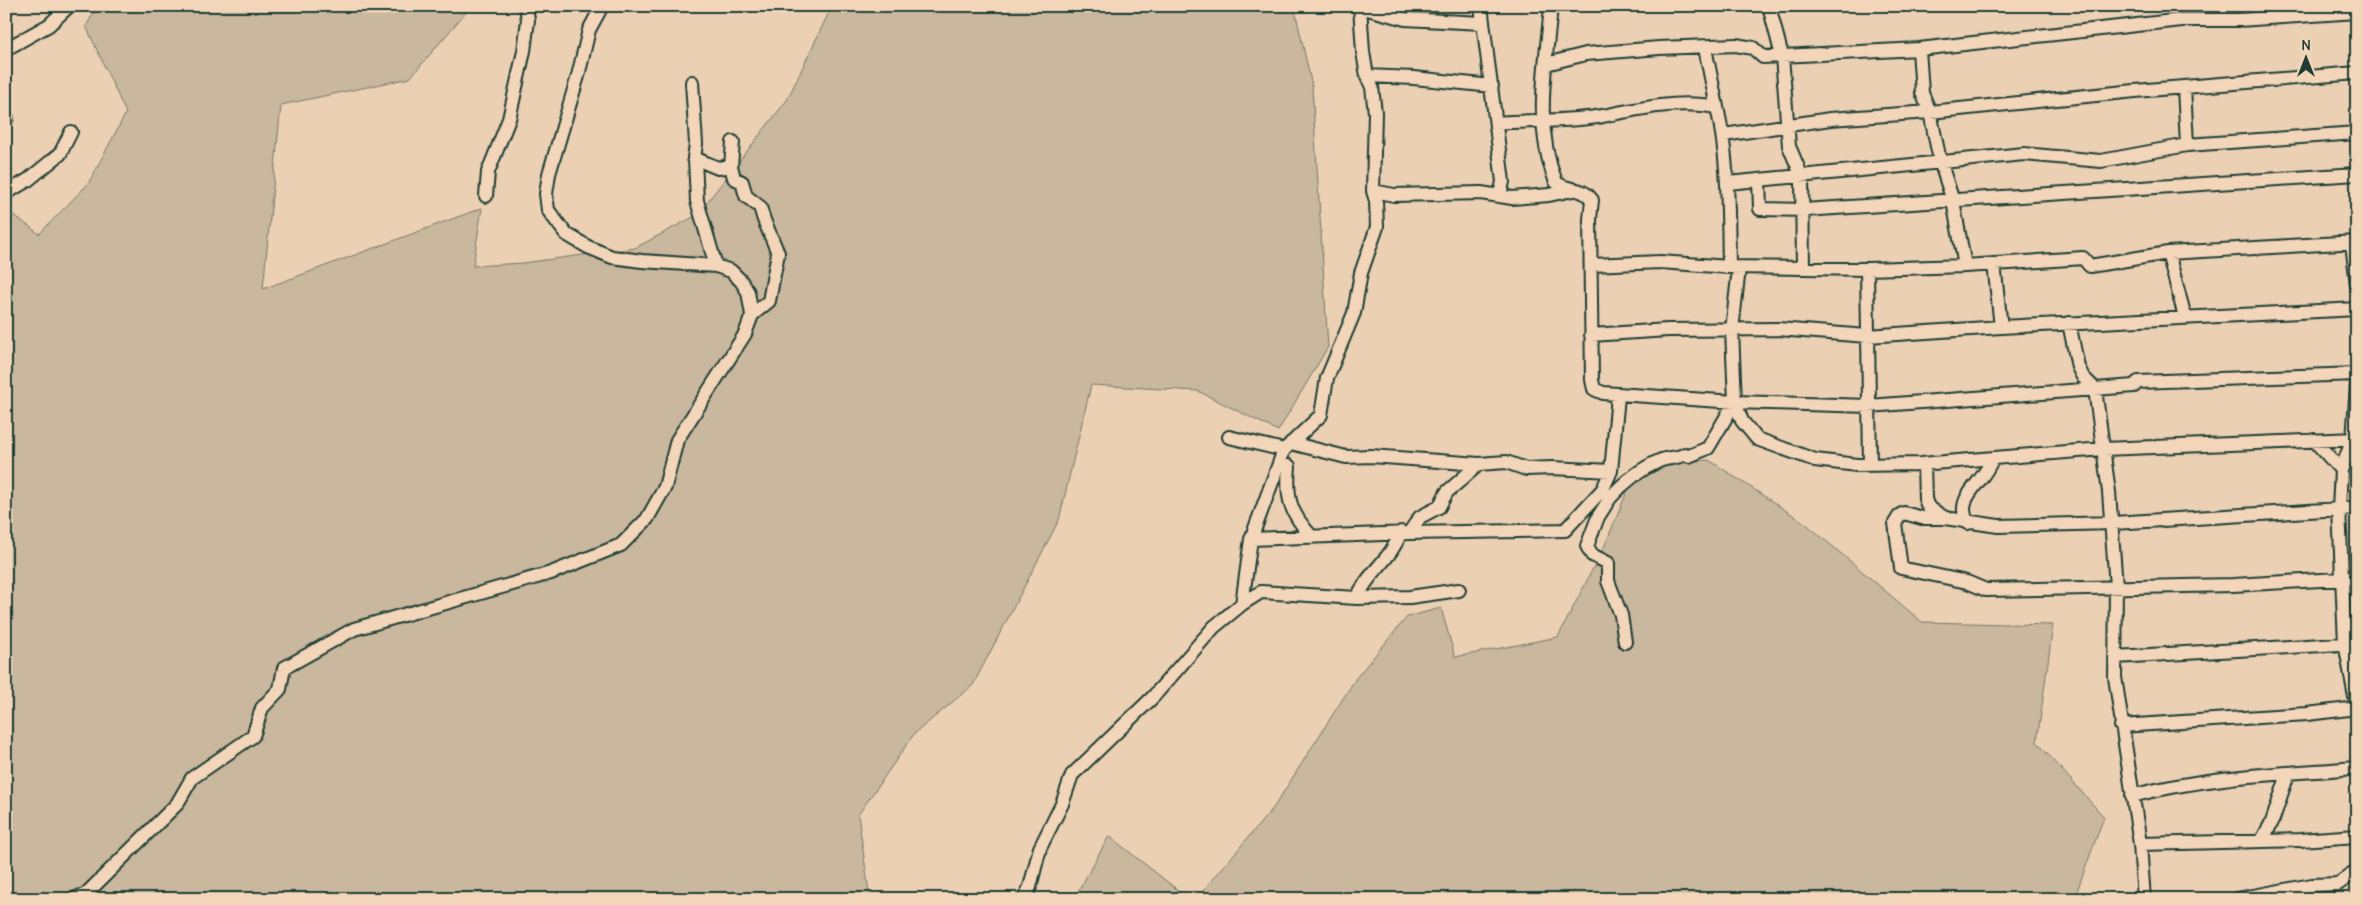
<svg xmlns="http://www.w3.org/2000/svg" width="2363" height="905" font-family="Delius,sans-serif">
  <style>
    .green { fill: #c9b79e; stroke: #747a69 }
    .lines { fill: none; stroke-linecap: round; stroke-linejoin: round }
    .minor-casing { stroke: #1f3d34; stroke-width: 16 }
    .minor { stroke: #f3d6b9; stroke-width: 12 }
  </style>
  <rect width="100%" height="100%" fill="#ebd0b4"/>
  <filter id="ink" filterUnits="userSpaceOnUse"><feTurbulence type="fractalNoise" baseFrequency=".02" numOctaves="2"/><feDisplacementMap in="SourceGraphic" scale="10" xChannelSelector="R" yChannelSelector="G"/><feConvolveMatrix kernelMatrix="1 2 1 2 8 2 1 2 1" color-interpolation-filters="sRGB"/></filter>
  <g filter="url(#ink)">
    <path class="green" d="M98 6H471L410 78 281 105 263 289 482 208 473 266 523 263 635 248 697 215 787 100 832 6H1294L1312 86 1328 347 1278 431 1198 391 1091 385 1059 520 973 685 914 734 858 815 870 899H6V209L39 234 88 184 126 113 86 26Z
      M1709 460 1805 523 1922 622 2053 625 2037 742 2104 817 2074 899H1196L1274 807 1356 678 1407 617 1441 608 1455 657 1558 637 1605 545 1638 465Z
      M1109 836 1189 899H1074Z"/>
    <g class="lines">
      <defs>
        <path id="minor" d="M1481 6 1503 182 1501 190 1498 194
          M1551 6C1546 66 1533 125 1556 182 1569 193 1581 185 1592 200L1590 219 1592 380 1594 389 1603 393 1735 402 1869 406 2134 386 2138 382 2357 374
          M1769 6 1782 56 1789 146 1802 177 1803 268
          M1360 7 1405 19 1482 23
          M1705 48 1717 107
          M6 49 49 25 69 6
          M1919 49 1922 93 1930 112 1940 161 1953 201 1965 266
          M1546 64 1586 54 1659 48 1736 45 1753 48 1763 57 1919 49 2182 20H2239L2357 12
          M1367 76 1414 78 1492 86
          M692 82 696 144 694 158 718 168 731 166
          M2184 87 2187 145
          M6 119 7 118
          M1496 123C1531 120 1569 122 1603 116 1641 108 1679 100 1717 107 1729 160 1728 213 1729 267
          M1724 135 1830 119 1930 112 2135 91 2357 73
          M733 142 731 166 734 178 742 182 746 196 760 207 764 220 778 253 769 301 752 315
          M695 159 697 201 716 266
          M1759 180 1760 209 1804 210C1988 199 2172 185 2357 174
          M1728 183 2024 154 2101 161 2187 145 2357 133
          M1373 191 1394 195 1481 193 1512 198 1549 195 1573 190
          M6 193 28 180 60 154 71 132
          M486 196 488 172 509 119 524 51 528 20 526 6
          M2352 243 2357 285
          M2168 253 2185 317
          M1994 264 2001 327
          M1592 265 1660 262 1729 267 1867 269 1965 266 2083 258 2090 266 2168 253 2357 242
          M1739 268 1732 330 1735 402 1742 421 1757 439 1815 460 1857 465 1921 464 2103 449 2357 439
          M1867 269 1870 465
          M2069 323 2078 367 2083 377 2095 389 2109 492 2116 587 2115 677 2140 844 2144 899
          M1591 335 1668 330 1778 329 1867 336 2001 327 2357 309
          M2357 385 2353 439 2341 470 2339 509 2345 643 2357 708
          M1229 437 1284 450
          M2314 440 2341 470
          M1291 443 1346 457 1371 456 1479 464 1506 462 1526 469 1552 468 1611 471 1618 396
          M1924 464 1925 499 1928 507 1945 518
          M1289 466C1286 499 1290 513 1312 537
          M1601 492 1610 498 1598 517 1587 546 1592 555 1608 563V581L1621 615 1625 642
          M1610 498C1623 483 1641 469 1659 461 1668 457 1677 459 1685 454L1689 456 1708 448 1735 402
          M2357 508 2113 523 1998 526 1945 518H1922L1904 513 1900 515 1895 523 1901 568 1967 582 1986 590 2233 585 2357 578
          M1968 523C1953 497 1983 485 1992 459
          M1409 533 1565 530 1603 489 1611 471
          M1251 539 1409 533 1420 517 1439 507 1447 492 1479 464
          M1357 598C1368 572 1391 560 1401 532
          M1242 604 1261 592 1357 598 1410 597 1459 590
          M2115 657 2357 643
          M2121 726 2307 714 2357 708
          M2132 796C2205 776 2282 774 2357 768
          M2262 840 2272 822 2288 774
          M2140 844 2300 840 2357 836
          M74 899 86 894 177 804 192 778 253 736 262 708 280 689 284 668 354 629 551 573 621 545 647 519 665 487 677 440 745 334 752 315 748 292 741 281 731 271 716 266 642 261 612 257 588 247 566 234 548 210 546 194 549 174 578 76 589 30 602 6
          M1024 899 1030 887 1040 848 1062 804 1072 775 1153 697 1214 627 1242 604 1251 539 1284 450 1321 415 1327 378 1354 313 1361 273 1377 227 1376 201 1373 191 1375 113 1372 87 1367 76 1363 52 1360 6
          M2237 899 2312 885 2338 884 2351 875"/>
      </defs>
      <use href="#minor" class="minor-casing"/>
      <use href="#minor" class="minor"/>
    </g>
  </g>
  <rect width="2363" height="905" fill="none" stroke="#f3d6b9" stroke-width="25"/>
  <rect x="12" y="12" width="2338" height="880" fill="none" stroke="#1f3d34" stroke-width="2" filter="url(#ink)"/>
  <g transform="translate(2306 58)" stroke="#f3d6b9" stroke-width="4" paint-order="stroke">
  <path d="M0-4L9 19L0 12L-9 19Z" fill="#1f3d34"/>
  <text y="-8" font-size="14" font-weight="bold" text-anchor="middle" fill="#1f3d34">N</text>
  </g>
</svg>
